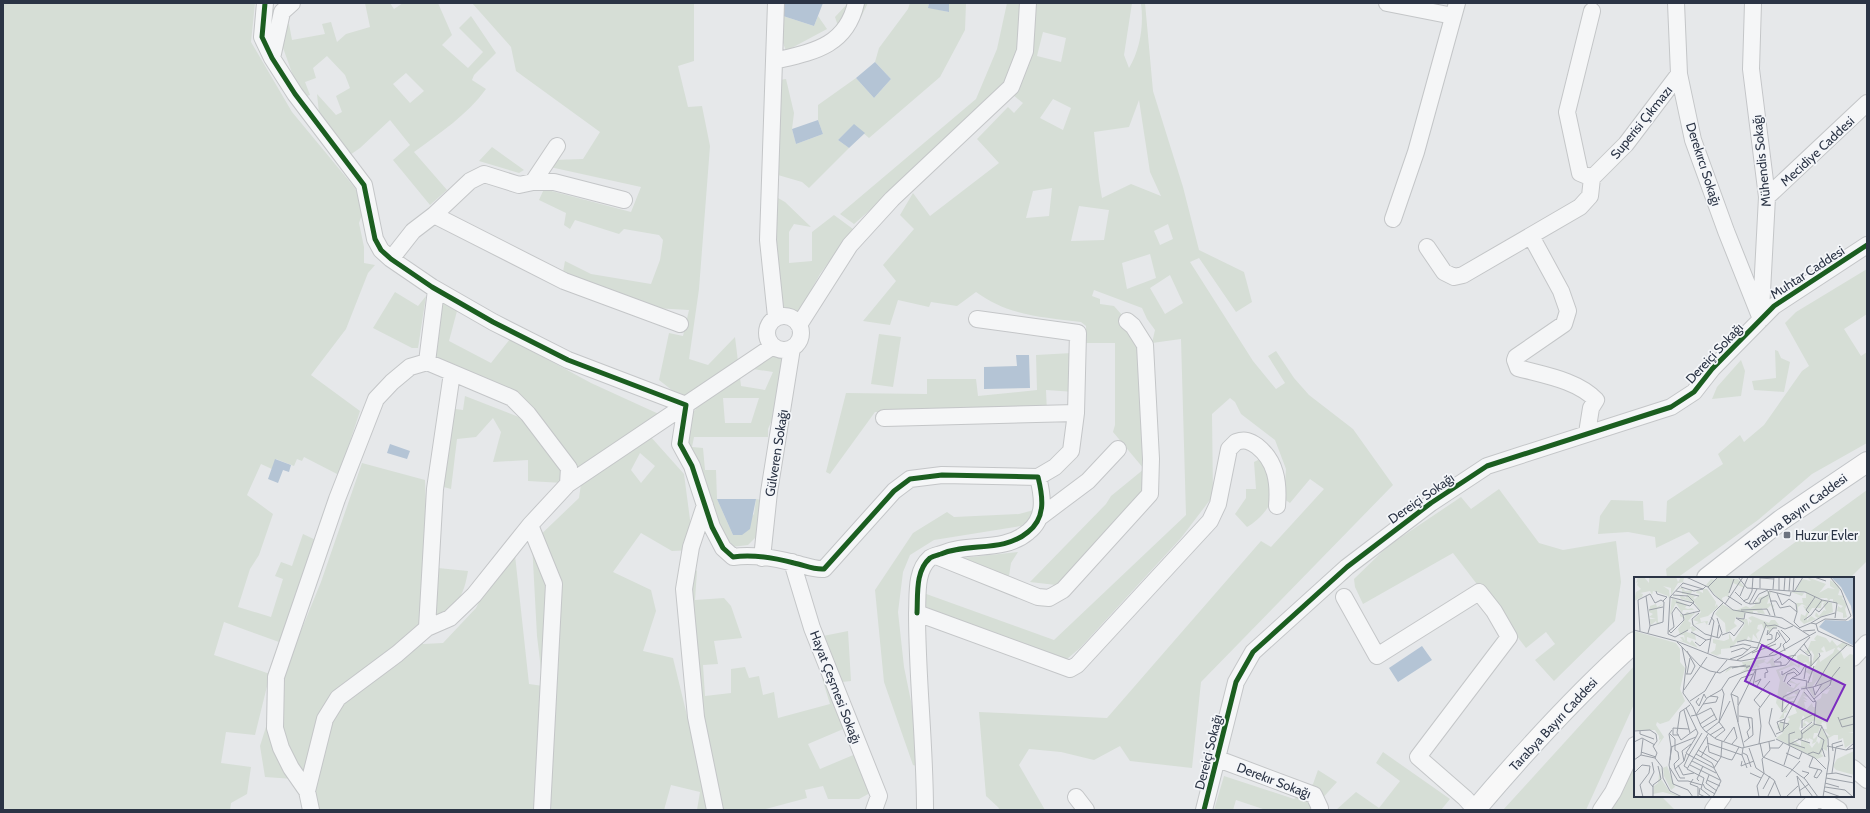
<svg xmlns="http://www.w3.org/2000/svg" width="1870" height="813" font-family="Cabin,sans-serif">
  <style>
    .green { fill: #d6ded6; fill-rule: evenodd }
    .water { fill: #b4c4d5 }
    .lines { fill: none; stroke-linecap: round; stroke-linejoin: round }
    .minor-casing { stroke: #c4c6c8; stroke-width: 18 }
    .major-casing { stroke: #c2c5c8; stroke-width: 22 }
    .minor { stroke: #f5f6f7; stroke-width: 16 }
    .major { stroke: #f8f8f8; stroke-width: 20 }
    .cycleway-casing { stroke: #f4f6f9; stroke-width: 8 }
    .cycleway { stroke: #1b5e20; stroke-width: 5 }
    .poi-dot { fill: #6c737f; stroke: #f4f6f9; stroke-width: 1.5 }
    .labels { text-anchor: middle; stroke-width: 3.5; stroke-linejoin: round; paint-order: stroke }
    .street-label { font-size: 13px; fill: #2b3445; stroke: #f4f6f9 }
    .poi-label { font-size: 13px; fill: #2b3445; stroke: #f4f6f9; text-anchor: start }
    .inset-road { fill: none; stroke: #9ba0a8; stroke-width: 1 }
    .view { fill: #7b2cbf; fill-opacity: 0.15; stroke: #7b2cbf; stroke-width: 2 }
    .inset-edge { fill: none; stroke: #2b3445; stroke-width: 2 }
  </style>
  <rect width="100%" height="100%" fill="#e6e8ea"/>
  <path class="green" d="M3 3H255L251 42 292 112 355 188 364 209 359 223 364 247V263L375 265 368 273 346 329 311 375 360 411 339 475 304 457 302 461 297 459 294 466 276 459 272 469 261 464 247 495 273 514 259 555 250 569 238 607 271 617 283 579 275 576 281 562 292 566 303 534 318 541 279 642 224 622 214 655 270 674 255 735 226 732 221 763 251 767 247 794 231 803 230 810H3Z
    M365 3H390L394 9 403 3H438L452 35 442 45 468 68 483 52 459 28 471 16 496 53 474 75 472 80 486 89C467 115 440 133 414 152L447 190 430 205 393 160 410 145 390 120 360 148 347 157 320 122 317 94 336 115 342 112 336 96 350 88 345 75 327 56 313 68 316 78 305 82 310 95 301 98 282 45 284 25 289 24 292 40 325 34 322 24 331 22 337 42 346 34 370 27ZM406 73 424 91 410 103 393 84Z
    M472 3H694V61L678 66 688 107 702 106 710 146 699 289 689 359 708 365 735 337 741 386 765 390 773 372 746 368 763 352 783 347 790 372 779 404 768 429V437H694L692 447 703 448 705 470H716L717 499 733 535 754 514 756 499 769 501 759 534 748 545 732 547 717 532 679 456 684 421 696 409 659 380 669 333 683 336 689 310 654 308 597 289 563 272 565 261 591 274 651 284 660 260 663 240 659 235 624 229 619 234 575 220 570 229 564 225 566 213 539 200 544 189 631 212 641 187 550 167 553 160 583 159 600 132 516 71 511 47ZM759 398 751 423H725L723 398Z
    M848 3H868L861 17 841 35 835 17Z
    M910 3H929L928 7 948 12 949 3H966L965 30 940 77 869 138 854 125 838 140 849 148 809 188 802 182 778 175 767 82 786 79 794 113 792 129 796 144 823 134 818 120V105L856 78 874 98 891 79 875 62 879 48 908 9Z
    M1007 3H1132L1124 55 1129 68C1140 50 1144 25 1141 4L1145 3 1153 91 1183 187 1199 250 1244 272 1252 302 1236 312 1199 258 1190 262 1253 361 1276 389 1285 383 1268 356 1276 351 1294 378 1309 395 1353 429 1393 485 1201 682 1192 768 1130 761 1120 746 1094 760 1061 752 1029 749 1019 765 1045 810H998L999 808 986 796 979 712 1107 718 1261 541 1271 547 1324 489 1310 479 1290 503 1284 499 1286 469 1275 440 1241 414 1235 402 1230 398 1212 414 1213 496 1181 538 1080 648 1067 659H1050L917 603 918 591 1054 640 1186 515 1181 339 1152 343 1155 330 1147 319 1142 308 1094 290 1092 296 1100 299V304L1114 306 1122 315 1140 341 1149 494 1056 585 1030 582 1106 504 1111 496 1144 469 1113 432 1115 425V343H1086V326L1081 322C1042 317 1009 316 976 292L957 306 931 302 929 307 898 300 890 325 863 321 896 281 883 265 914 229 900 215 913 193 930 216 999 163 977 139 1008 107 1014 113 1023 103 1008 91 854 224 840 214 976 99 997 49ZM1043 32 1066 38 1061 62 1037 56ZM1053 99 1071 108 1063 130 1040 118ZM1139 100 1150 172 1161 196 1131 184 1102 198 1099 180 1094 132 1129 127ZM1052 188 1049 216 1026 218 1033 191ZM1079 206 1109 210 1104 240 1071 241ZM1168 224 1173 239 1160 245 1154 231ZM1150 254 1156 278 1127 289 1122 263ZM1170 275 1183 303 1165 314 1150 288Z
    M780 15 814 26 818 16 827 29 786 51 777 26Z
    M492 147 524 170 519 173 479 161Z
    M778 198 785 202 811 227 794 224 789 232V263L812 261V232L834 215 853 229 820 274 800 310 789 314 778 308 776 221Z
    M1867 269V314L1844 329 1861 356 1867 352V443L1812 474 1758 520 1677 578H1667L1666 569 1699 543 1689 532 1656 548 1655 537 1628 532 1598 534 1600 516 1611 500 1643 501 1644 520 1666 522 1667 501 1723 464 1718 454 1740 435 1744 442 1764 425 1802 371 1809 366 1785 323 1796 312Z
    M395 292 418 306 426 296 418 348H412L373 328Z
    M440 297 457 311 449 341 491 363 510 339 591 383 661 415 650 436 684 474 694 550 672 551 641 533 613 572 651 590 656 611 643 651 673 658 710 810H697L700 792 671 785 664 810H313L294 779 265 777 260 746 280 682 321 582 362 463 425 480 428 567 468 571C462 607 451 608 424 627L423 644 443 643 476 608 501 559 514 546 529 684 543 686 537 636 532 543 579 498 581 484 528 481V460L493 462 501 432 493 418 476 437 457 439 451 489 440 486 448 408 463 410 465 396 529 421 535 411 434 357ZM640 453 655 466 641 483 631 470Z
    M879 334 901 337 893 387 871 384Z
    M1775 350 1778 351 1781 358 1790 362 1784 392 1754 390 1752 381 1776 378Z
    M1072 353 1075 392 1046 390 1047 413 875 412 830 474 826 472 846 393 927 394V379H976L978 396 1037 390 1036 355Z
    M1741 360 1745 371 1741 396 1712 399 1717 387Z
    M1258 460 1268 463C1270 472 1273 482 1273 491 1274 505 1258 521 1247 527L1235 514 1246 498V489H1256L1254 462Z
    M1499 489 1539 543 1563 550 1616 541 1621 582 1615 621 1554 681 1535 660 1555 644 1546 632 1526 648 1453 553 1363 604 1355 587 1354 579 1388 546 1461 497 1471 509Z
    M1867 490V561L1850 578 1821 577 1819 578H1746Z
    M1034 510 1031 519 1021 526 934 540 910 555 903 572 898 612 904 667 914 716 919 767 913 765 884 682 875 590 913 533 947 512 954 517 1019 514Z
    M1018 552 1011 563 1009 576 954 561 962 558Z
    M686 562 697 571 695 600 724 598 731 606 742 638 714 641 718 664 703 665 705 696 731 693V669L745 667 749 678 759 676 763 695 774 692 778 718 830 704 822 678 830 672 848 727 808 744 820 769 858 753 870 793 859 799H828L823 786 805 790 807 798 762 810H722L700 708Z
    M848 631 851 681 842 682 823 636Z
    M1635 665V702L1586 810H1503Z
    M1635 746V796H1661L1675 810H1609Z
    M1383 752 1450 799 1441 810H1336L1356 792 1379 808 1400 781 1376 763Z
    M1318 770 1337 782 1312 810H1266L1236 800 1233 810H1214L1224 776 1294 799 1313 784Z"/>
  <path class="water" d="M782 3H823L814 26 780 15Z
    M929 3H949V12L928 8Z
    M875 62 891 79 874 98 856 78Z
    M818 120 823 134 796 144 792 129Z
    M854 124 865 133 849 148 838 140Z
    M1016 355H1029L1030 388 984 389V367L1017 366Z
    M390 444 410 451 407 459 387 453Z
    M275 459 291 465 289 472 283 470 278 483 268 479Z
    M717 499H756L750 529 742 535H733Z
    M1422 646 1432 660 1398 682 1389 668Z"/>
  <g class="lines">
    <defs>
      <path id="minor" d="M265 3 262 37 272 58 295 94 364 185 375 239 381 250 391 259 432 287 493 322 568 360 686 405 680 444 692 466 712 527 723 548 733 557C752 554 775 558 794 563 804 565 814 570 824 569L894 491 910 479 942 475 1038 477C1043 497 1046 518 1028 532 1003 553 969 542 941 554 938 555 933 556 930 558 915 571 918 595 917 613
        M1387 3 1453 16
        M1676 3 1679 74 1693 140 1726 231 1761 319
        M1753 3 1751 69 1767 197 1761 311
        M1592 11 1567 112 1580 173 1592 178 1626 144 1679 74
        M272 58 282 12 292 3
        M774 61 776 3
        M533 182 557 146
        M1767 197 1867 103
        M434 215 470 181 484 174 519 185 533 182H554L624 200
        M1393 219 1416 152 1457 3
        M1531 236 1561 291 1568 311 1564 324 1516 357 1515 360 1518 368C1543 375 1577 380 1596 400L1591 408 1587 433
        M1427 247 1444 272 1454 277 1463 275 1580 207 1590 196 1592 178
        M391 259 413 231 434 215 564 281 680 324
        M767 333a17 17 0 1 1 34 0a17 17 0 1 1-34 0Z
        M776 317 768 240 774 61C812 52 846 47 856 3
        M977 319 1078 333 1076 413 1071 451 1055 467 1038 477
        M799 325 850 245 892 199 1011 87 1025 51 1028 3
        M427 362 512 398 528 414 569 468 568 484 530 525 474 595 450 618 427 628
        M884 418 1076 413
        M568 484 773 346
        M705 505 691 547 684 589 696 717 715 810
        M1040 517 1088 481 1118 449
        M530 525 554 584 542 810
        M936 556 1038 597 1049 598 1063 590 1150 494 1151 459 1145 345 1133 326 1127 321
        M762 558 769 492 792 348
        M792 562 812 628 879 796 874 810
        M1344 597 1377 656 1479 592 1494 611 1509 637 1418 757 1465 798 1475 809
        M1853 658 1867 643
        M1218 759 1314 795 1320 808 1319 810
        M1853 768 1867 780
        M307 791 325 719 338 698 397 654 427 628 435 489 452 373
        M1076 797 1086 810
        M311 810 307 791 291 768 281 748 275 728 276 677 337 499 376 399 392 382 410 367 427 362 436 290
        M925 810C925 744 917 679 917 613L1070 669 1077 665 1210 521 1218 504 1229 449 1236 442C1245 439 1250 441 1257 446 1276 461 1279 482 1277 506
        M1204 810 1236 682 1253 652 1347 567 1431 503 1487 466 1671 407 1694 392 1712 369 1774 306 1867 245
        M1601 810 1613 792 1635 745
        M1713 810 1723 796
        M1805 810 1818 797 1839 810"/>
      <path id="major" d="M1707 578 1781 520 1867 462
        M1475 810C1525 751 1577 694 1635 642"/>
    </defs>
    <use href="#minor" class="minor-casing"/>
    <use href="#major" class="major-casing"/>
    <use href="#minor" class="minor"/>
    <use href="#major" class="major"/>
    <defs>
      <path id="cycleway" d="M265 3 262 37 272 58 295 94 364 185 375 239 381 250 391 259 432 287 493 322 568 360 686 405 680 444 692 466 712 527 723 548 733 557C752 554 775 558 794 563 804 565 814 570 824 569L894 491 910 479 942 475 1038 477C1043 497 1046 518 1028 532 1003 553 969 542 941 554 938 555 933 556 930 558 915 571 918 595 917 613
        M1204 810 1236 682 1253 652 1347 567 1431 503 1487 466 1671 407 1694 392 1712 369 1774 306 1867 245"/>
    </defs>
    <use href="#cycleway" class="cycleway-casing"/>
    <use href="#cycleway" class="cycleway"/>
  </g>
  <rect class="poi-dot" x="1783" y="531" width="8" height="8" rx="2"/>
  <g class="labels">
    <g class="street-label">
      <text transform="translate(1641 122) rotate(-51)" y="5">Superisi Çıkmazı</text>
      <text transform="translate(1817 151) rotate(-43)" y="5">Mecidiye Caddesi</text>
      <text transform="translate(1761 161) rotate(-96)" y="5">Mühendis Sokağı</text>
      <text transform="translate(1704 164) rotate(72)" y="5">Derekırcı Sokağı</text>
      <text transform="translate(1807 272) rotate(-33)" y="5">Muhtar Caddesi</text>
      <text transform="translate(1714 353) rotate(-47)" y="5">Dereiçi Sokağı</text>
      <text transform="translate(776 453) rotate(-81)" y="5">Gülveren Sokağı</text>
      <text transform="translate(1421 498) rotate(-35)" y="5">Dereiçi Sokağı</text>
      <text transform="translate(1796 512) rotate(-36)" y="5">Tarabya Bayırı Caddesi</text>
      <text transform="translate(836 687) rotate(69)" y="5">Hayat Çeşmesi Sokağı</text>
      <text transform="translate(1553 724) rotate(-47)" y="5">Tarabya Bayırı Caddesi</text>
      <text transform="translate(1208 752) rotate(-76)" y="5">Dereiçi Sokağı</text>
      <text transform="translate(1274 780) rotate(21)" y="5">Derekır Sokağı</text>
    </g>
    <g class="poi-label">
      <text x="1795" y="540">Huzur Evler</text>
    </g>
  </g>
  <g transform="translate(1634 577)">
    <rect width="220" height="220" fill="#e6e8ea"/>
    <path d="M4 0H10L15 6V0H42L44 5 47 0 50 1 49 5H52L44 6 37 18V11L29 9 35 13 36 23 34 19 23 15 19 14 18 18 16 14 6 16 9 17 8 20 0 24 2 15 7 12 3 8 4 5 2 6ZM84 0 104 2 111 11 99 6 94 19 96 21 92 19 88 21 89 26 72 8 77 2 80 3ZM173 0 192 7 185 16 194 11 201 12 196 9V3L204 8 206 12 204 18 210 19 208 21 213 27 211 32 213 40 209 41V36L203 34 204 29 207 31 209 29 199 25V22H196L195 25 193 21H183L178 17 184 22 198 26 199 35 184 41 181 39 182 35 185 39 190 33 192 34 189 27 191 25H188L187 31H178L173 39V44L177 39 182 42 170 47 166 43 167 37 171 39 173 35 169 29 173 30 168 27 164 30V37L162 26H169L168 21H172V15H162L170 16 168 19 157 15H161L168 2 177 4ZM48 10 51 14 59 13 56 18 62 19 59 21 61 22 66 17 62 16 63 13 69 16V12H73L82 25 81 30 83 27 84 30 74 39 66 41 67 45 74 44 73 48 71 45 59 48 65 45 59 43 67 35 60 25 47 22 45 18 37 20 47 18 52 21 53 17H48V12H44ZM133 14 137 15 133 27 136 26 139 29 141 26 139 31 141 33 139 34 137 28 133 32 128 31 131 37 124 36 123 34H119V37L104 35 111 36 109 41 102 40 100 46 103 49 92 56 91 46 81 37 88 27 101 34 112 29 116 31 121 28V24L125 26 124 21 134 18ZM38 21 53 28 51 31 54 32 58 31 60 33H49L48 36 42 26 36 38ZM22 27 23 30 29 27 23 32 24 45 27 47H23L22 44 17 48 15 42H22L15 40 19 37 15 35 16 29ZM59 34 61 36 54 44 57 46 56 50 59 49 66 56 62 53 58 55 57 51 52 55 61 57 62 63 53 60V64L56 66 58 63 64 71 44 63 49 64 46 60H49L51 64 50 58H46L44 52 51 42 46 39V36L52 41 50 38 53 35 59 37ZM118 39 135 46 137 43H141L145 48 133 56 135 52 131 50 130 53 128 47 124 48 123 52 126 53 122 57 124 63 119 57 118 64 114 63 117 62 114 59 113 63 104 64 97 71 87 72V77L83 78 87 80 76 76 81 73 82 67 79 66V62L90 64 95 62V56L99 65 109 50 111 46 105 42H113L115 49V43L116 46 118 44 114 41ZM0 54 42 66 46 72V85L51 91 46 112 51 124 35 144 26 147 23 145 22 148 30 160 23 170 27 162 25 163V159L21 153H0ZM183 58 192 61 196 66 198 63 203 69 209 65 218 70 212 69 209 73 204 70 203 72 207 75 210 82 216 77 220 78V137H217L220 138V155L214 156H220V165L211 171 209 161 204 163V158H200L193 162V174L189 172 187 177 190 179 183 182 142 161 149 156 146 153 148 149 145 153 143 150 146 145H150L149 152 156 142 153 140 163 136 161 131 170 113 166 110 172 109 171 104 173 109 174 105H178L179 95 175 104 174 100 177 98 172 95 169 98 171 94 174 93 172 90 179 93 184 83 178 87 180 78 177 73 174 78 170 73 173 74 177 64H182L180 62ZM190 69 192 75 201 71 199 76 186 85 184 76 190 75 187 72ZM184 102 182 109 188 106 185 109 187 116 195 108 198 110H195L191 113 196 112 193 117 188 116 187 121 182 124V138L176 137 175 135 182 136 181 130H179L178 126 172 133 170 125H173L169 122 174 123 169 119 174 120 170 115 173 109 180 121 182 119 179 114 182 116 184 113 181 115 178 110ZM169 138 171 141 168 150 173 148 170 145 172 144 175 146 181 143 182 147 178 150 181 147 179 146 168 155 165 152ZM188 145 192 146 193 152H189L196 159 191 158 188 151 184 158 187 161 185 167 183 164 178 171 173 164H167V169L162 165 159 166 161 162 168 163 170 161 171 164 173 161 174 164 175 161 179 163 178 167 182 165 184 158 180 162 179 161 180 156H184ZM167 77 175 80V85L178 83V91L172 85 167 87 165 91 160 88 145 94 148 100 150 96 160 92 165 98 160 93 152 96 149 103 150 106 153 97 160 96 153 99 151 105 156 110 160 111 162 107 154 105 156 103 163 107 167 105 158 115H153L152 118 165 113 163 118 160 116 149 122 150 125 153 120 163 119 150 126 149 134 156 125 152 134 154 135 150 136V141L145 142 149 136 142 126 146 103 142 93 155 88 157 84 164 89 163 79ZM139 80 141 88H146L138 90 136 86 133 87 131 85 123 88 126 89 124 91 122 89 121 91 106 95 111 92 110 90 98 91 91 96 94 91 109 88 108 85 132 82 130 84 133 86ZM220 174V198L202 193 199 189 203 182ZM26 189 27 202 36 215 46 220 29 215 19 217 20 209 24 206ZM33 189 41 210 37 213 30 199 29 191Z" fill="#d6ded6" fill-rule="evenodd"/>
    <path d="M197 0H220V69L185 50 191 43 214 44 219 41 217 29 207 10Z" fill="#b4c4d5"/>
    <path class="inset-road" d="M52 0 74 10 80 18 99 33 148 41 176 59M104 0 113 11 171 15 188 23 203 26 201 41M180 0 192 4M47 10 60 14 69 12M74 10 84 0M126 11V1L140 2M139 12 140 0M145 13V0M22 14 23 17 33 20 29 24M42 14 65 19M134 14 141 39M135 14 156 19 157 15M150 14 151 0M155 14 156 0M101 15 111 25 116 27 126 26 127 22 134 18M159 15 160 0M160 15 169 0M95 16 100 2M143 16 148 28 155 22M39 18 54 19 60 25 56 29 42 25M94 19 108 28M106 19 114 0M36 20 59 26 66 34 49 38M109 24 114 22 118 14 119 0M136 24H142L146 31 156 29 163 35 162 27 155 22M119 26 125 17 134 13M91 27 109 0M115 27 123 12M42 30 49 38 50 43 37 56 35 54 40 50 38 36ZM181 32 185 35 194 25M15 33 29 30M107 33 133 32 136 38M163 35 160 45 166 51M65 36 58 42 59 48 71 57 85 61 88 56 83 41M175 36 172 33 181 20M170 43 177 38 188 23M130 45 133 49 141 48 151 52 159 49M177 46 187 40 201 36M182 47 191 42 212 43 217 39 207 13 196 0M182 47 184 54 220 70M75 48 80 35 89 26M165 51 177 46 182 47M0 53 42 64 85 81 107 84 141 78 182 55M54 53 41 60 34 57 36 20 49 6 69 12 72 9M134 53 133 58 139 51H143M144 53 152 65 149 68 151 74M147 53 156 62 152 66M6 54 4 23 12 19M169 54 181 53M57 55 72 63 77 62M14 56 16 49 12 19 16 17 21 26 27 23 30 25 29 45 16 49M88 58 96 55 100 59 110 46 102 41 110 42 111 36M83 61 85 48M133 63 138 62V58L135 57M43 65 48 70 52 90 49 116 59 130 67 149 71 154 82 162 108 171 141 163M61 65 66 69 72 63M103 65 111 63 126 66 130 70 141 64 143 55 146 59 141 64M170 67 177 78V89L186 79 185 76M48 70 66 89 76 94 86 96 96 90 116 89 112 91M96 70 109 67 117 69M166 72 175 79 177 77M97 75 109 71 114 73M74 76 80 44 77 40M118 76 142 67M146 76 147 80 140 85H147V89M135 78 146 70 147 66M96 82 108 78 117 70 124 71M103 83 123 72 132 48M156 84 152 80 162 78M98 91 112 88M148 94V98L160 91 166 97 172 87M83 95 93 83M52 97H57L61 89 53 74M53 97 56 81M166 97 158 101 173 104 172 111 182 125 180 147 188 149 184 159 190 163 188 171M131 101V96L134 95 132 91M170 102 172 90 177 89M121 105 127 102 123 109M150 105 153 97 160 95 163 98M174 106 180 89M119 109 122 93M157 109 153 106 158 101M181 109 197 83 213 68M88 112 90 117 85 145 96 124M165 112 149 120 148 135 156 125H160L166 113M167 112 179 110M50 113 73 80M170 115 179 125 182 124M97 117 104 120V128M181 118 188 107 197 103M181 118 179 110 188 107M65 121 62 125 65 129 70 117 72 121M180 122 196 108 198 100 206 90M56 124 71 114 82 95M69 127 82 125 84 120 76 119M126 130 120 123 136 104M52 131 46 135 43 156 47 163 62 152M138 131 135 146 142 160M50 133 56 156M63 138 77 131 83 143M57 139 62 138 73 121 87 113 95 101 112 94 152 88 176 60M105 139 118 141 119 158 110 165M114 140 116 151 113 155 115 161M204 140 208 150 220 147M206 143 220 139M104 145V129L122 92M146 145 155 147 149 153M66 147 81 137M188 150 194 162 195 183 189 220M68 151 83 142M168 151V143L182 136M0 154 16 153 22 157 23 164 19 169 23 176 21 181M6 154V157L20 162M146 154 143 145 151 142M72 155 85 145 89 150M35 156 41 162V173L44 175 45 182 40 187 41 192M68 156 55 178 80 191M74 157 53 192 70 201 67 212 77 220M142 157 149 154 151 142 160 125M168 157 167 154 178 145M45 158H39V151L55 152M76 158 89 150 91 153 81 161M73 160 75 175 94 182 98 183 105 170M142 162 181 181 192 192M164 162 176 166M90 164 100 150 103 161 98 167M0 165 8 161 21 168M73 166 108 178M126 166 129 180 157 192 171 202 184 220M155 166 171 171M220 166 212 173 220 171M125 167 127 149 125 132 136 117 129 112M155 167V157L161 155M154 168 168 161V157L181 147M38 169 35 188 39 207 54 213 59 220M193 169 212 173M37 170 35 157 38 153M110 170 97 117 107 101 119 97M109 171 108 178 113 191M115 171 122 191 140 203 147 220M136 171H145L149 166M64 173 84 185M199 174 198 167 208 164M7 175 22 180M109 176 113 178 117 190M152 176 165 182 168 175M52 177 50 184 48 174 57 167M62 177 78 186 80 190M174 177 179 175 185 177 188 171 191 180M7 178 9 162M67 180 73 169M179 180 175 190 187 193 188 194 183 201 180 200 184 192M0 183 7 178 21 181 28 190 29 201 36 214 48 220M36 183 37 170 62 160 64 156 52 131 56 128M50 184 41 192 46 201H51M58 184 82 196M108 184 107 189 120 184M18 185 20 195 15 205 19 210M44 188 49 198 60 196M56 188 86 203M150 188 156 169M24 189 27 202M36 191 44 204H54L68 208M53 191 50 189 55 178 52 176 62 160M168 194 175 196 170 201M0 196 8 188 16 189 15 196 6 208 9 220M116 196 127 201M198 196 202 170 209 168M192 197 202 196 218 200M75 198 72 206 83 214M163 199 179 220M163 199 167 220M152 200 166 184M192 201 220 206M59 202 56 207 64 210V220M73 203 86 209M65 204 63 202 69 189M191 206 205 210M69 207 71 211 81 217M191 210 211 213 219 220M66 211 65 217 71 220M129 212 136 199M165 214 175 207M190 214 207 220M134 219 141 204M19 220V208L27 202M79 220 87 204 80 191 87 180 88 164M125 220 123 209 130 196 128 182 136 173 135 165M152 220 164 209"/>
    <path class="view" d="M128 68 211 108 193 144 111 104Z"/>
    <rect width="220" height="220" class="inset-edge"/>
  </g>
  <rect width="1870" height="813" fill="none" stroke="#2b3445" stroke-width="8"/>
</svg>
